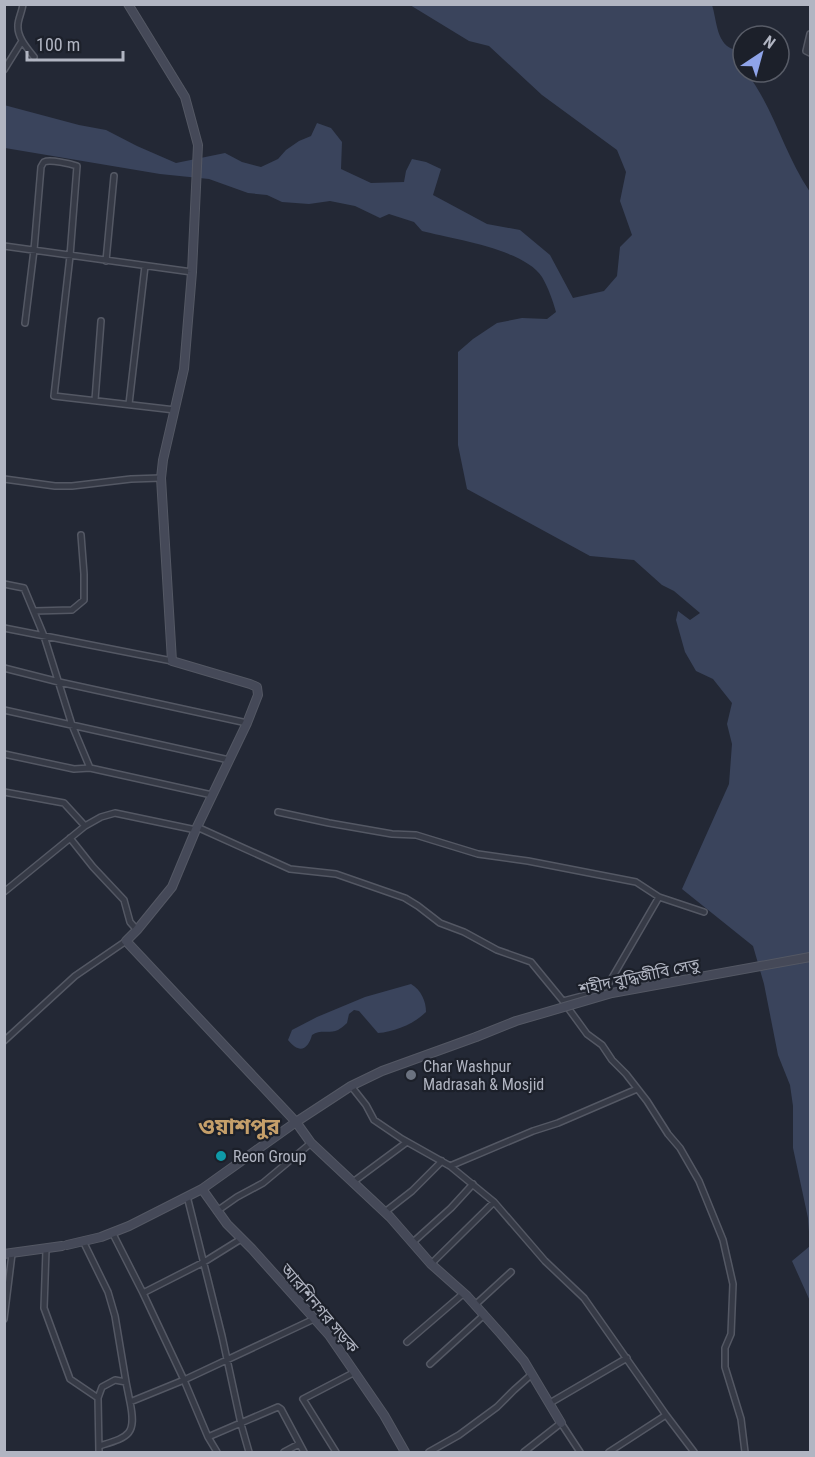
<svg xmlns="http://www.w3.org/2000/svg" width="815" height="1457" font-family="'Roboto Condensed','Noto Sans Bengali',sans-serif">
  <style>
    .water { fill: #3a445c }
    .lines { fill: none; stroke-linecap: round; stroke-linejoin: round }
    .street-casing { stroke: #545864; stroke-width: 8 }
    .secondary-casing { stroke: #545864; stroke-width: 10 }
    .street { stroke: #363a46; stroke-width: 5 }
    .secondary { stroke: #454958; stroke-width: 8 }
    .secondary-bridge-casing { stroke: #545864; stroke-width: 10; stroke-linecap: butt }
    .secondary-bridge { stroke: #454958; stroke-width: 8 }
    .worship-dot { fill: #6b7280; stroke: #1c202a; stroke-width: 2 }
    .culture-dot { fill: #0f9aa8; stroke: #1c202a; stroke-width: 2 }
    .labels { text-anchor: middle; stroke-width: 4.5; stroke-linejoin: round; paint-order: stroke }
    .street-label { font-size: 16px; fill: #b1b5c2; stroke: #1c202a }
    .poi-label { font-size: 16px; fill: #b1b5c2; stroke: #1c202a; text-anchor: start }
    .district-label { font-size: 22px; font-weight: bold; fill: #c59f6a; stroke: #1c202a }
  </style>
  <rect width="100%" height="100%" fill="#232835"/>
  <path class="water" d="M410 5H712C717 20 716 46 736 50L743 63V72H746C774 108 784 154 810 192V1301L792 1261 810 1246 808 1218 793 1148V1106L790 1085 778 1055 764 984 753 946 682 889 729 784 732 744 727 724 732 703 713 679 696 671 685 652 676 620 678 611 690 620 700 613 674 591 662 585 634 560 590 556 467 489 458 445V352L473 339 497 323 522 318 547 319 556 312C553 301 548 287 542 277 524 249 453 239 422 231L414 222 389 214 380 218 355 206 330 201 309 204 282 202 267 195 248 193 209 179 160 174 5 148 4 105 79 125 106 130 137 146 176 163 225 153 242 162 261 167 278 159 286 150 299 141 311 136 317 123 331 128 342 142 341 169 371 183 404 182 406 171 412 159 426 162 441 169 433 195 487 224 520 230 550 255 573 298 604 291 617 276 620 247 632 235 620 201 626 172 617 150 542 95 489 46 469 41Z
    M411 984C421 990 426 1001 426 1012 414 1024 394 1032 378 1033L359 1011 354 1010 349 1014 347 1023C344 1026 341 1028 338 1030 329 1034 320 1029 312 1035 308 1050 299 1054 288 1040L292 1030 317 1017 365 997Z"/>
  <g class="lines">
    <defs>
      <path id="street" d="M23 4C22 12 18 19 18 25 17 37 27 48 34 57
        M810 34 806 51 810 53
        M4 70 22 41
        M4 246 192 272
        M106 261 114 176
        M25 323 34 250 41 167C42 165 43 163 44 162 50 159 71 164 77 166L70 256 54 396 175 410
        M95 400 101 321
        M129 404 145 266
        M4 479 55 486H72L131 479 161 478
        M4 584 24 588 44 636 72 725 90 768
        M34 611 72 610 84 600V574L81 535
        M4 628 172 661
        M4 668 59 682 247 723
        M4 710 229 760
        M4 754 74 769 90 768 212 795
        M4 792 64 803 85 826
        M278 812 329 823 392 834 416 835 478 854 528 861 636 882 659 897 704 912
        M197 827 290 869 336 874 405 898 418 906 440 923 464 932 497 950 531 962 563 1001 587 1034 602 1045 612 1060 626 1074 647 1101 668 1134 680 1148 699 1181 723 1240 733 1284 731 1334 725 1348V1367L741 1419 745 1452
        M70 838 93 867 124 900 130 922 137 930
        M4 892 85 826 101 817 115 813 196 830
        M563 1001 605 990 659 897
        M4 1041 75 976 126 941
        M351 1086 366 1105 374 1120 402 1139 450 1166 494 1202 545 1261 584 1298 666 1415 694 1452
        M450 1166 533 1131 558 1123 637 1089
        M353 1182 407 1142
        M188 1200 222 1336 241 1424 249 1452
        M217 1211 237 1197 263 1183 311 1143
        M385 1212 412 1191 442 1161
        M112 1232 143 1293
        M241 1239 204 1262 143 1293 184 1380 314 1319
        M83 1241 108 1292 115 1316 126 1382
        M412 1243 451 1208 473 1184
        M46 1250 44 1308 70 1379 98 1398 99 1452
        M431 1264 494 1202
        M475 1305 511 1272
        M4 1319 12 1254
        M407 1342 464 1293
        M430 1364 484 1315
        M98 1398 102 1387 115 1380 126 1382 130 1402 184 1380 208 1437 217 1452
        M550 1403 627 1358
        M208 1437 278 1407 281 1409 304 1452
        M99 1446C128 1437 137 1436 130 1402
        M284 1452 299 1444
        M336 1452 303 1399 355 1372
        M429 1452 459 1435 497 1407 514 1390 532 1374
        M524 1452 561 1423 580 1452
        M609 1452 666 1415"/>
      <path id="secondary" d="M128 4 185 97 198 145 192 272 184 369 163 460 161 478 172 661 250 684 257 687 258 695 247 723 197 827 172 887 137 930 126 941 296 1122 311 1143 390 1217 431 1264 467 1296 501 1334 524 1361 561 1423
        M202 1189 227 1224 252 1249 329 1335 384 1415 405 1452
        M67 1245 101 1237 129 1226 202 1189 296 1122 351 1086 382 1071 476 1037
        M4 1254 62 1246"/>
    </defs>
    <use href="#street" class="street-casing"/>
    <use href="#secondary" class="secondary-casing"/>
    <use href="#street" class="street"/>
    <use href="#secondary" class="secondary"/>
    <defs>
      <path id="secondary-bridge" d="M476 1037 516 1021 612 993 810 957"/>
    </defs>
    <use href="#secondary-bridge" class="secondary-bridge-casing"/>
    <use href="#secondary-bridge" class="secondary-bridge"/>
  </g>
  <circle class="worship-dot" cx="411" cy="1075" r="6"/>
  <circle class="culture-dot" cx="221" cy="1156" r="6"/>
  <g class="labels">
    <g class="street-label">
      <text transform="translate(639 976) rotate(-12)" y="6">শহীদ বুদ্ধিজীবি সেতু</text>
      <text transform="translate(320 1308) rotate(50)" y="6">আরশিনগর সড়ক</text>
    </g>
    <g class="poi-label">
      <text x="423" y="1072">Char Washpur<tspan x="423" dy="18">Madrasah &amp; Mosjid</tspan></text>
      <text x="233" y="1162">Reon Group</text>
    </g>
    <g class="district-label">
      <text x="239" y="1134">ওয়াশপুর</text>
    </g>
  </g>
  <rect width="815" height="1457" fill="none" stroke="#b1b5c2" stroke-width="12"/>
  <g transform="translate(761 54) rotate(36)"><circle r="28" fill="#1c202a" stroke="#585c67" stroke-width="1.5"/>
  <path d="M0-4.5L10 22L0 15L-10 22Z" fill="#8fa4e9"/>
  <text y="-9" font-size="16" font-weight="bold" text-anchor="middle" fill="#b1b5c2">N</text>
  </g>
  <path d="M27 51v9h96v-9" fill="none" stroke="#b1b5c2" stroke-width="3"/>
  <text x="36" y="51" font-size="18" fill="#b1b5c2" stroke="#1c202a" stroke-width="4.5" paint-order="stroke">100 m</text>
</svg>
